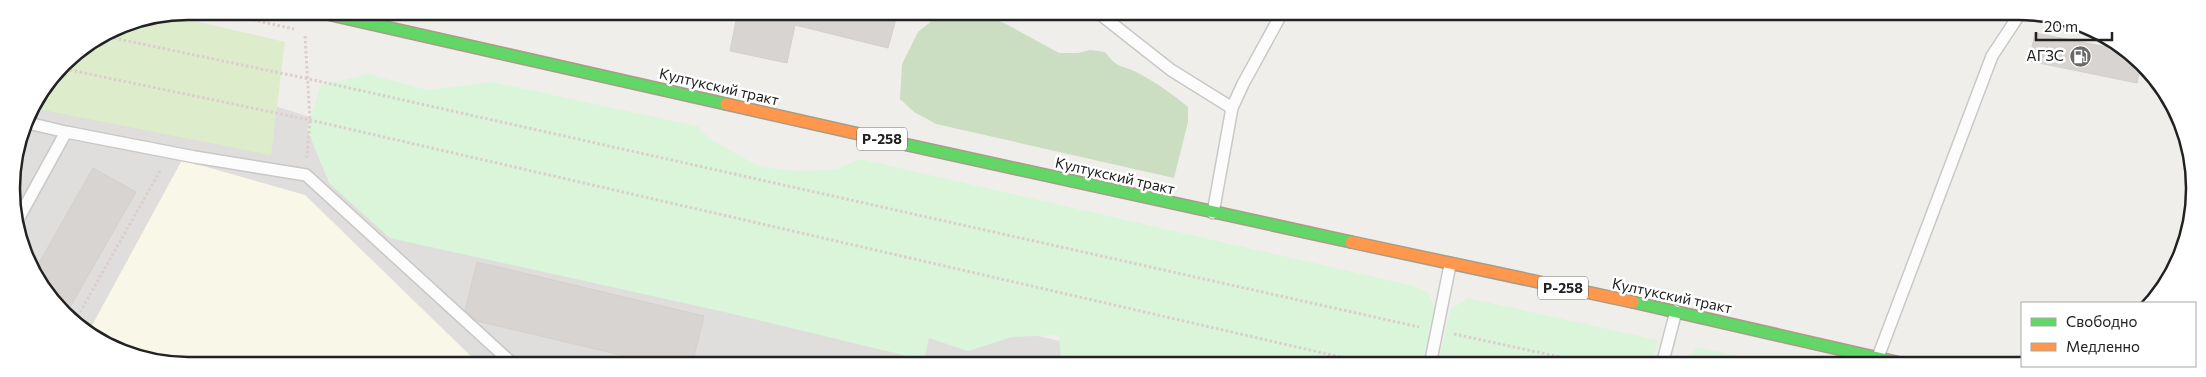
<svg xmlns="http://www.w3.org/2000/svg" width="2206" height="377" font-family="Commissioner,sans-serif">
  <style>
    .residential { fill: #dfdedc }
    .education { fill: #f8f7e8 }
    .grass { fill: #ddeccb }
    .forest { fill: #cbdec1 }
    .park { fill: #daf5da }
    .building { fill: #d7d4d2; stroke: #d3d0cc }
    .lines { fill: none; stroke-linecap: round; stroke-linejoin: round }
    .lane-casing { stroke: #c9c8c7; stroke-width: 14 }
    .fast-casing { stroke: #a79c86; stroke-width: 14 }
    .slow-casing { stroke: #a79c86; stroke-width: 14 }
    .path { stroke: #dccecd; stroke-width: 3; stroke-dasharray: 2.5 2.5; stroke-linecap: butt }
    .lane { stroke: #fdfcfc; stroke-width: 11 }
    .fast { stroke: #63d668; stroke-width: 11 }
    .slow { stroke: #ff974d; stroke-width: 11 }
    .labels { text-anchor: middle; stroke-width: 5; stroke-linejoin: round; paint-order: stroke }
    .shield { fill: #fff; stroke: #646464; stroke-width: 1 }
    .shield-label { font-size: 14px; font-weight: bold; fill: #222 }
    .poi-label { font-size: 15px; fill: #222; stroke: #fff; text-anchor: end }
    .street-label { font-size: 15px; fill: #222; stroke: #fff }
    .rim { fill: none; stroke: #222; stroke-width: 2.5 }
  </style>
  <rect width="100%" height="100%" fill="#f0eeeb"/>
  <path class="residential" d="M87 47 919 308 1162 365H177L110 347 55 305 21 245 12 177 25 120 63 63Z"/>
  <path class="education" d="M182 160 305 195 480 365H177L110 347 89 331Z"/>
  <path class="grass" d="M170 15 285 42 271 155 33 108 63 63 121 25Z"/>
  <path class="forest" d="M944 11H977L1006 24 1059 53H1078L1090 50 1105 52C1120 71 1119 63 1138 73 1155 82 1173 94 1188 107V122L1174 178 936 124 914 112 900 99 902 64 918 32Z"/>
  <path class="park" d="M369 74 427 90 493 82 697 126 710 139 760 167 797 171 837 169 860 159 1410 285 1428 292 1435 308 1425 365H1083L1061 360 1059 335 1012 337 968 351 929 338 924 360 729 313 390 238 329 183 307 129 321 85Z
    M1468 298 1658 340 1652 365H1438L1450 310Z
    M1697 347 1782 365H1681Z"/>
  <path class="building" d="M738 11H866L896 19 888 48 795 25 787 63 730 51Z
    M2035 33 2122 50 2141 64 2137 83 2029 61Z
    M93 168 136 192 66 314 55 305 35 270Z
    M477 262 704 316 692 365H663L477 321 465 310Z"/>
  <g class="lines">
    <defs>
      <path id="lane" d="M1096 11 1171 70 1232 108
        M24 122 66 132 195 157 306 175 514 365
        M1213 213 1232 108 1243 84 1283 11
        M17 221 66 132
        M1878 357 1992 56 2021 12
        M1430 365 1450 265
        M1662 365 1676 311"/>
      <path id="fast" d="M314 11 726 104
        M899 143 1351 242
        M1633 302 1909 365"/>
      <path id="slow" d="M726 104 899 143
        M1351 242 1633 302"/>
    </defs>
    <use href="#lane" class="lane-casing"/>
    <use href="#fast" class="fast-casing"/>
    <use href="#slow" class="slow-casing"/>
    <path class="path" d="M214 11 294 29
      M104 36 309 79 1419 327
      M305 36 310 120 307 158
      M60 68 310 120 1375 365
      M75 321 161 169
      M1454 334 1597 365"/>
    <use href="#lane" class="lane"/>
    <use href="#fast" class="fast"/>
    <use href="#slow" class="slow"/>
  </g>
  <defs>
    <symbol id="fuel-disc" viewBox="-11 -11 22 22"><circle r="9.5" fill="#6a6968" stroke="#fff"/><path d="M-5.5-6h7V0h2V4h1.3V-2.5L3-4.5l.8-.8L6-3V5H2.5V1h-1V6h-7ZM-4.2-4.7v3.2H.2V-4.7Z" fill="#fff"/></symbol>
  </defs>
  <g fill-rule="evenodd">
    <use href="#fuel-disc" x="2068" y="44" width="25" height="25"/>
  </g>
  <g class="labels">
    <g class="shield">
      <rect x="857" y="127.5" width="50" height="23" rx="4"/>
      <rect x="1538" y="276.5" width="50" height="23" rx="4"/>
    </g>
    <g class="shield-label">
      <text x="882" y="144">Р-258</text>
      <text x="1563" y="293">Р-258</text>
    </g>
    <g class="poi-label">
      <text x="2064" y="61">АГЗС</text>
    </g>
    <g class="street-label">
      <text transform="translate(719 87) rotate(13)" y="5">Култукский тракт</text>
      <text transform="translate(1115 176) rotate(13)" y="5">Култукский тракт</text>
      <text transform="translate(1672 296) rotate(12)" y="5">Култукский тракт</text>
    </g>
  </g>
  <path d="M0 0H2206V377H0ZM188 20H2018A168 168 0 0 1 2186 188V189A168 168 0 0 1 2018 357H188A168 168 0 0 1 20 189V188A168 168 0 0 1 188 20Z" fill="#fff" fill-rule="evenodd"/>
  <path class="rim" d="M188 20H2018A168 168 0 0 1 2186 188V189A168 168 0 0 1 2018 357H188A168 168 0 0 1 20 189V188A168 168 0 0 1 188 20Z"/>
  <rect x="2021" y="302" width="175" height="65" fill="#ffffff" stroke="#a7a7a7"/>
  <rect x="2031" y="318" width="25" height="8" fill="#63d668" stroke="#a7a7a7"/>
  <text x="2066" y="327" font-size="15" fill="#222222">Свободно</text>
  <rect x="2031" y="343" width="25" height="8" fill="#ff974d" stroke="#a7a7a7"/>
  <text x="2066" y="352" font-size="15" fill="#222222">Медленно</text>
  <path d="M2036 32v8h76v-8" fill="none" stroke="#222222" stroke-width="2.5"/>
  <text x="2044" y="32" font-size="15" fill="#222222" stroke="#ffffff" stroke-width="4" paint-order="stroke">20 m</text>
</svg>
